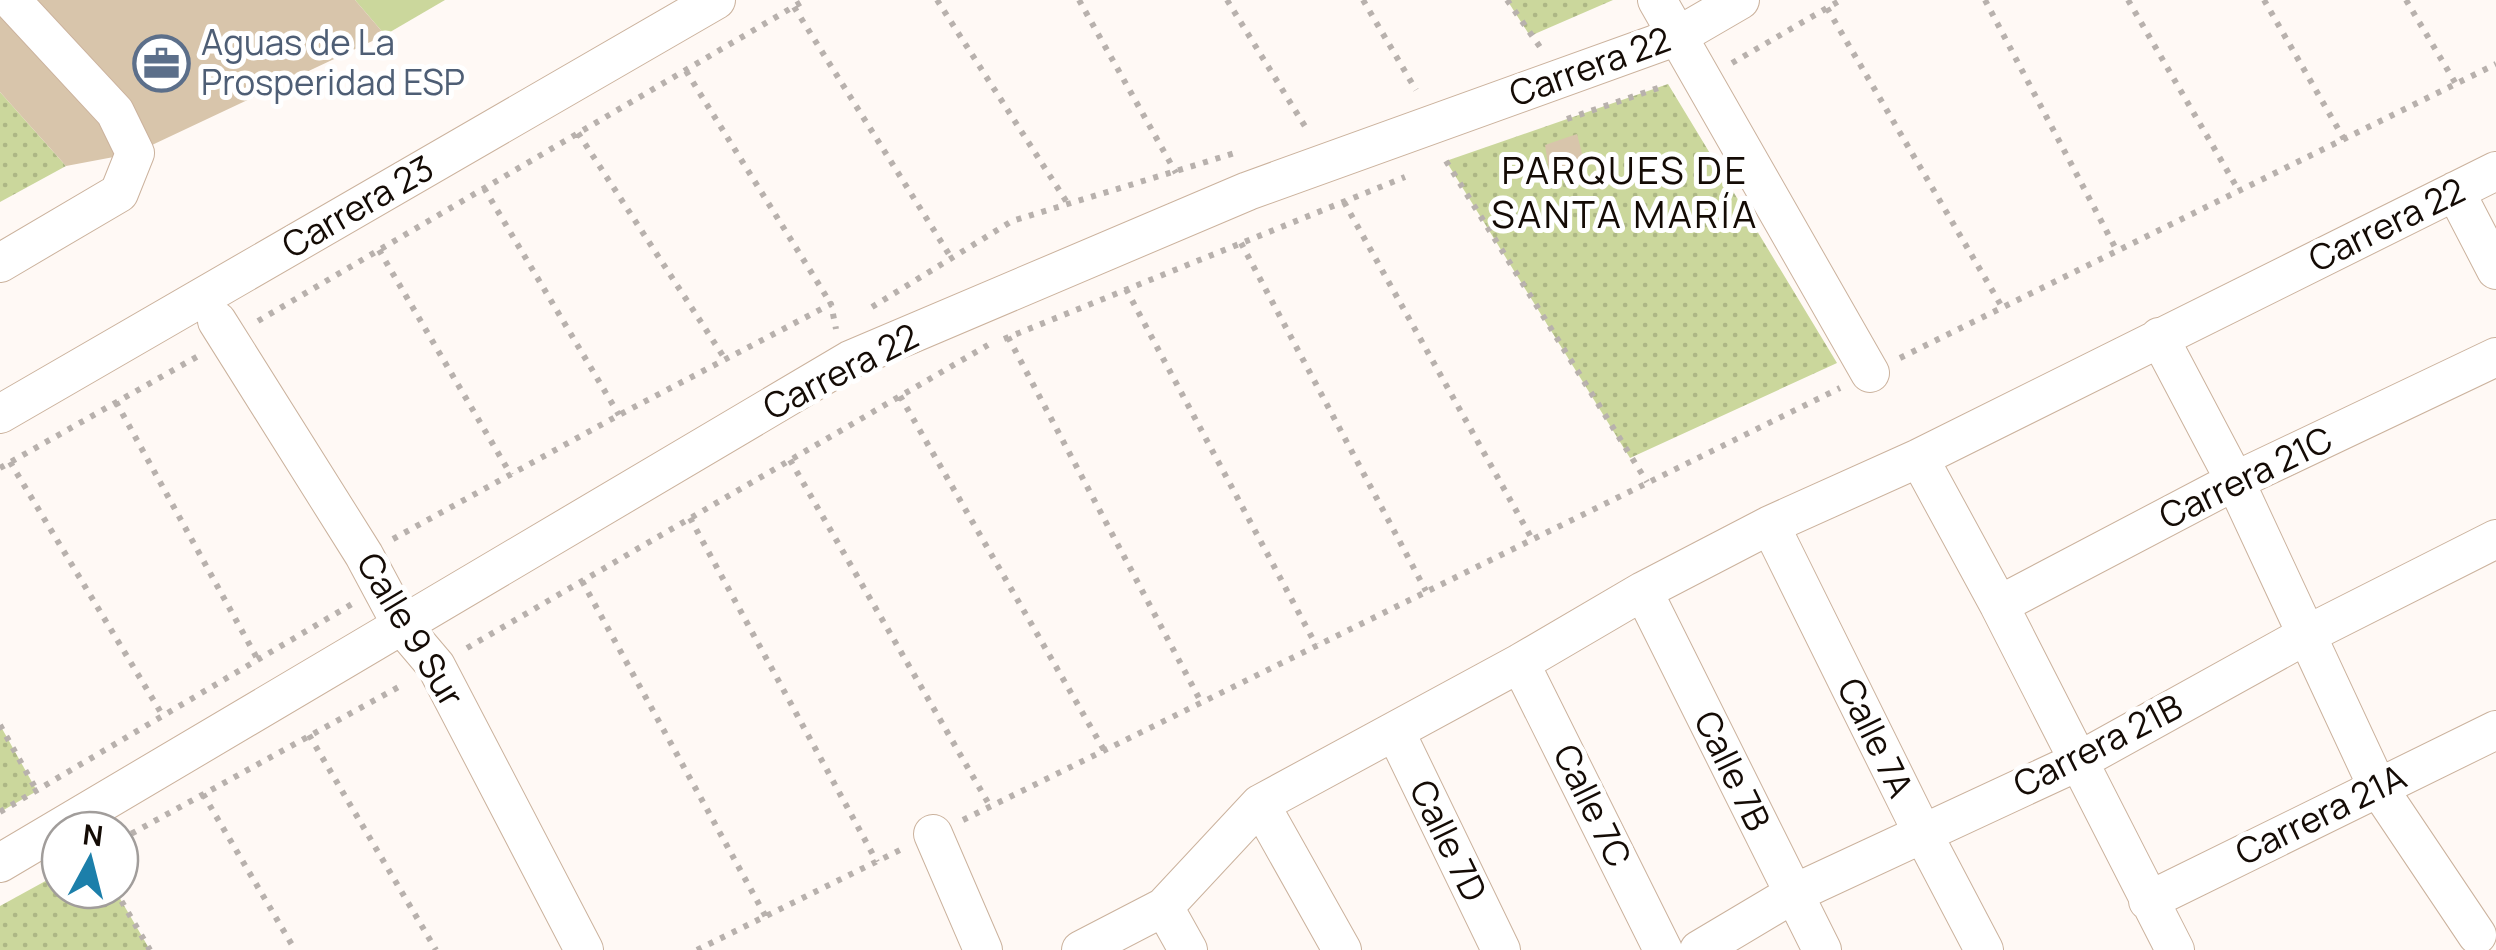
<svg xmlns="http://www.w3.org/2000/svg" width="2496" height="950" font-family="Manrope,sans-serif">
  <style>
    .grass { fill: url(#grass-dots) }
    .park { fill: #cbd79c }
    .building { fill: #d8c5ab }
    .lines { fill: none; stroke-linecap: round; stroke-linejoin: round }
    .minor-casing { stroke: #cbb29d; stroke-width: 40 }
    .path { stroke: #b8b1ad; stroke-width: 6; stroke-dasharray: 5 8; stroke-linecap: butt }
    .minor { stroke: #fff; stroke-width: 38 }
    .labels { text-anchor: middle; stroke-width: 10; stroke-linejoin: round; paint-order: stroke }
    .service-label { font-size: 35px; fill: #4e5e75; stroke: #fff; text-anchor: start }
    .street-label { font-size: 35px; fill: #140b05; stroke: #fff }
    .neighbourhood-label { font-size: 38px; letter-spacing: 2.5px; fill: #140b05; stroke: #fff }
  </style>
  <defs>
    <pattern id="grass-dots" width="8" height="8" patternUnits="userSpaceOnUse" patternTransform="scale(2.5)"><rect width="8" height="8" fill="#cbd79c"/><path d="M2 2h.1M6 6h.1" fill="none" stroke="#adb785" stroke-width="1.8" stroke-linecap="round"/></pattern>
  </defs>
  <rect width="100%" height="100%" fill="#fff9f5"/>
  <path class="grass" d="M1507 0H1613L1530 36Z
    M1668 84 1837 363 1630 458 1446 161Z
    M0 92 66 166 0 202Z
    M0 725 37 791 0 812Z
    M60 873V890H115L150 950H0V906Z"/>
  <path class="park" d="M355 0H445L385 35Z"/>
  <path class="building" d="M0 0H355L385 35 135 153 66 166 0 92Z
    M1577 134 1587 173 1551 183 1545 145Z"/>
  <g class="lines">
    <defs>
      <path id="minor" d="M1657 0 1870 373
        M2455 191 2496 270
        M0 263 119 193 135 153 115 112 11 0
        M217 321 364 555 402 626 436 666 584 950
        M2159 337 2235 481 2377 786 2477 935
        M0 414 716 0
        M1919 458 1999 605 2175 950
        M1770 525 1922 832 1984 950
        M1643 591 1822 950
        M1999 605 2235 481 2496 357
        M1520 663 1663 950
        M1395 731 1501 950
        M1260 804 1342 950
        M933 834 983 950
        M0 863 850 360 1248 191 1678 36 1740 0
        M2148 901 2496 730
        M1164 907 1188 950
        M1081 950 1164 907 1260 804 1520 663 1643 591 1770 525 1919 458 2496 171
        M1699 950 1793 894 2077 762 2308 634 2496 539"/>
    </defs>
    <use href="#minor" class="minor-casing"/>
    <path class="path" d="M937 0 1068 204
      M1079 0 1176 173
      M1227 0 1306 128
      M1363 0 1416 90
      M1507 0 1540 47
      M1985 0 2117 251
      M2128 0 2239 191
      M2264 0 2344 139
      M2406 0 2456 84
      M794 7 952 259
      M1827 8 2002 307
      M1732 63 1841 0
      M686 71 831 304
      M1567 119 1664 86
      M578 133 725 359
      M1446 161 1647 482
      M484 188 619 415
      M1344 202 1532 539
      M1241 243 1426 591
      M379 250 511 475
      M1126 289 1316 645
      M872 307 1012 221 1235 153
      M258 321 805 0
      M1008 337 1201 702
      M1004 339 1405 177
      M1900 358 2496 64
      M900 396 1104 750
      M116 402 258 660
      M790 460 990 806
      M10 462 163 716
      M0 468 200 355
      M690 518 877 862
      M393 539 619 415 831 304 836 329
      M582 581 766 917
      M467 648 988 345
      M0 725 37 791
      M309 735 436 950
      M203 794 295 950
      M0 812 352 604
      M963 820 1840 388
      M120 840 404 684
      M115 890 150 950
      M697 950 902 849"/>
    <use href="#minor" class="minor"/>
  </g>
  <defs>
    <symbol id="office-ring" viewBox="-11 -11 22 22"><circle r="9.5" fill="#fff" stroke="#5c6f8a" stroke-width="1.5"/><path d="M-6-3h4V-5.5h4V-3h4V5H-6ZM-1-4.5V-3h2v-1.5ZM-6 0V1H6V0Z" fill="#5c6f8a"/></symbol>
  </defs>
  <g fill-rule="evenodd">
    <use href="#office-ring" x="130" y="32" width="63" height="63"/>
  </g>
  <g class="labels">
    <g class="service-label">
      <text x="201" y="55">Aguas de La<tspan x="201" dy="40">Prosperidad ESP</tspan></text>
    </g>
    <g class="street-label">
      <text transform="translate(1590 67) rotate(-20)" y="12">Carrera 22</text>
      <text transform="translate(358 207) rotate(-30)" y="12">Carrera 23</text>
      <text transform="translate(2387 225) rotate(-26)" y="12">Carrera 22</text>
      <text transform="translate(841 372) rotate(-27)" y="12">Carrera 22</text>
      <text transform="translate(2246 478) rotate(-26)" y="12">Carrera 21C</text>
      <text transform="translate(410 630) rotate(59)" y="12">Calle 9 Sur</text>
      <text transform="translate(1875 738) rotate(64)" y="12">Calle 7A</text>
      <text transform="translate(2098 746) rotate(-27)" y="12">Carrera 21B</text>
      <text transform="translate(1732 771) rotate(64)" y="12">Calle 7B</text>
      <text transform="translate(1592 806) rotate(64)" y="12">Calle 7C</text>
      <text transform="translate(2321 815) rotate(-26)" y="12">Carrera 21A</text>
      <text transform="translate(1448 841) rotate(64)" y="12">Calle 7D</text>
    </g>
    <g class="neighbourhood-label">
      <text x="1625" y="184">PARQUES DE<tspan x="1625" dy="44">SANTA MARÍA</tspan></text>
    </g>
  </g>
  <g transform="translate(90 860) rotate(7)"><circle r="48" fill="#ffffff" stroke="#a19d9b" stroke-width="2.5"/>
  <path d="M0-8L18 38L0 25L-18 38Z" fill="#1c7faa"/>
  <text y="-15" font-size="28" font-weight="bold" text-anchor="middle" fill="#140b05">N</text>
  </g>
</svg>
